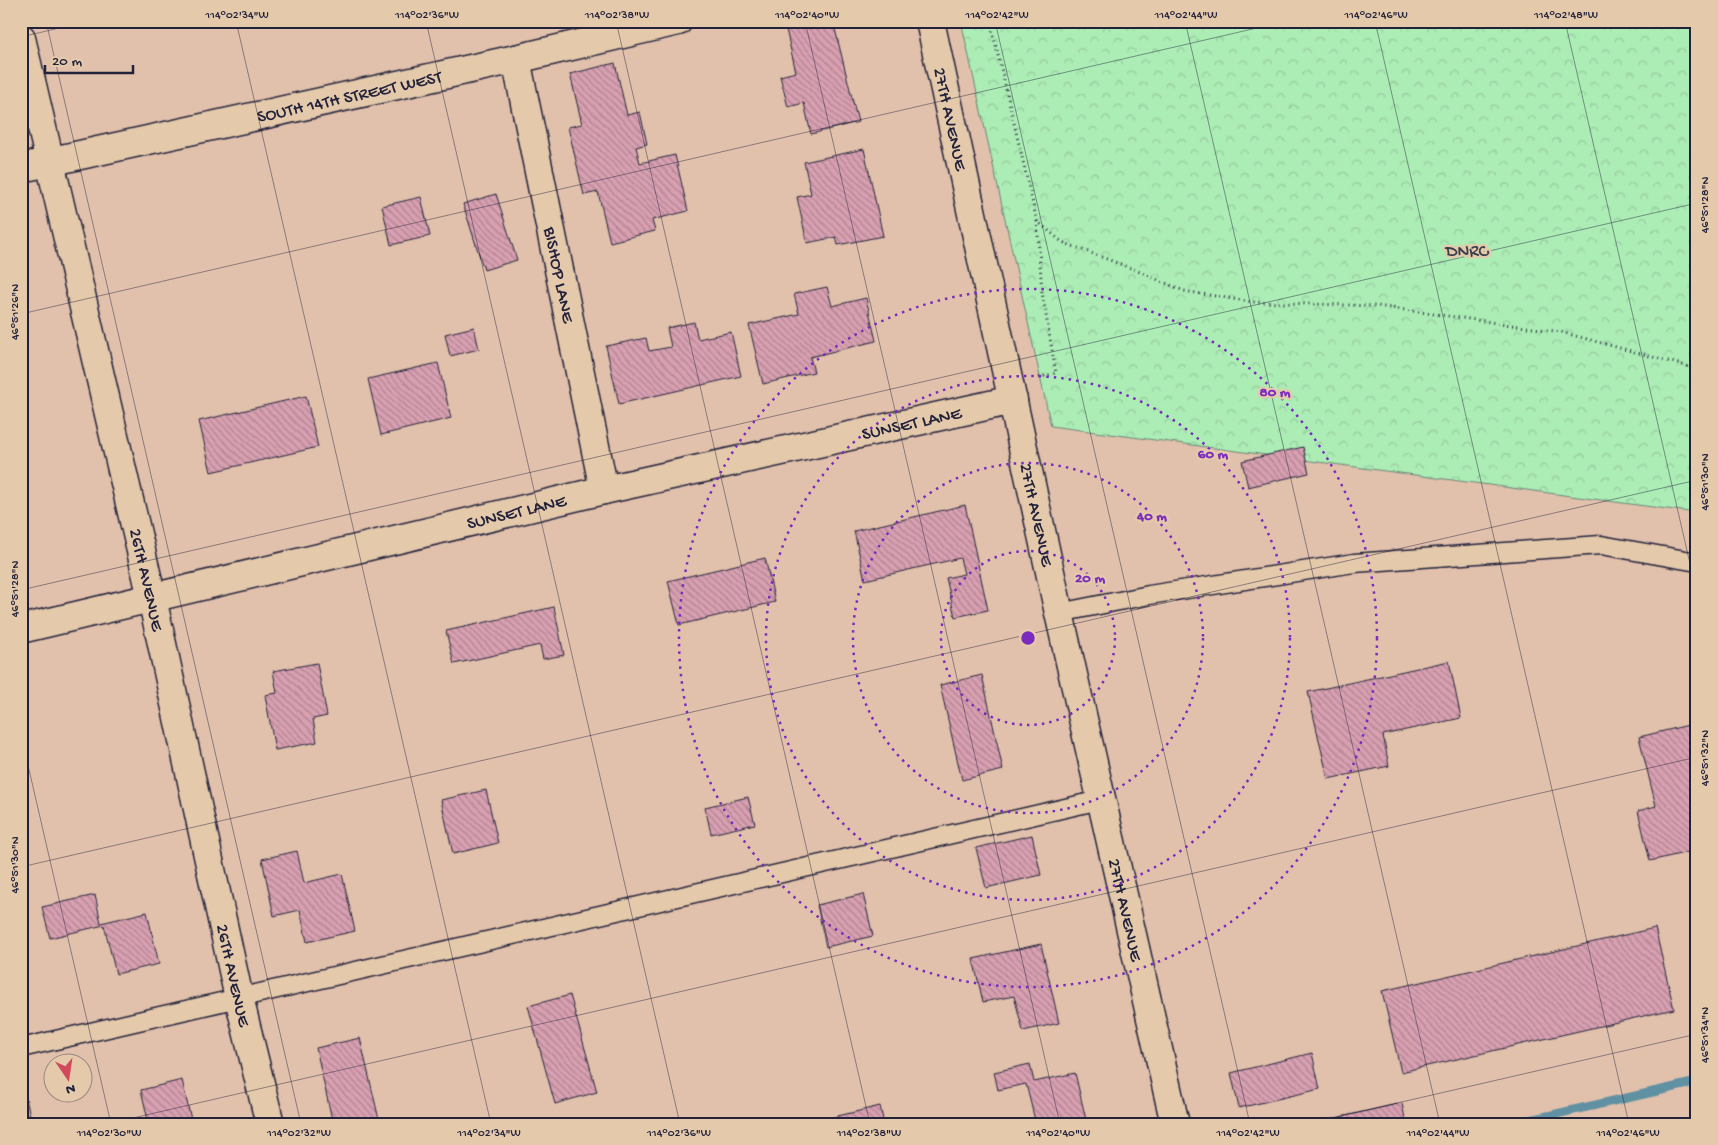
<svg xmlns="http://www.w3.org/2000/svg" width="1718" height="1145" font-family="'Gochi Hand',sans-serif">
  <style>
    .park { fill: url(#park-crowns); stroke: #678778 }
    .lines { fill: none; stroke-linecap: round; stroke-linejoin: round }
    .stream { stroke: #6191a2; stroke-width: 9 }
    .building { fill: url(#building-back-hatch); stroke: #22223b }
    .lane-casing { stroke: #22223b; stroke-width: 21 }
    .street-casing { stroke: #22223b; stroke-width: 31 }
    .path { stroke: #22223b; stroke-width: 3; stroke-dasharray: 1 4; stroke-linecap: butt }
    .lane { stroke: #e4c9ab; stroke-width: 18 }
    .street { stroke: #e4c9ab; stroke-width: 28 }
    .ticks { fill: none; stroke: #22223b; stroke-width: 1; stroke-opacity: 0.45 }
    .ring { fill: none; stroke: #7b2cbf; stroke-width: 2.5; stroke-dasharray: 2.5 5 }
    .labels { text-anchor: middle; stroke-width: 4.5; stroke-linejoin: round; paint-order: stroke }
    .street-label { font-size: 18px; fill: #22223b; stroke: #e4c9ab }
    .park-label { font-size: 18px; fill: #37404d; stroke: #e4c9ab }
    .centre { fill: #7b2cbf; stroke: #e4c9ab; stroke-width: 2.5 }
    .ring-label { font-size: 15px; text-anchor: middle; font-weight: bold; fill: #7b2cbf; stroke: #e4c9ab; stroke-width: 4.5; stroke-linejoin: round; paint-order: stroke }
    .neatline { fill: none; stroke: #22223b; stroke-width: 2 }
    .ticks-label { font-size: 12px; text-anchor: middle; fill: #22223b }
  </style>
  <defs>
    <pattern id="park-crowns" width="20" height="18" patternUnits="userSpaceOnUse" patternTransform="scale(1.25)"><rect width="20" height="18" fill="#acecb5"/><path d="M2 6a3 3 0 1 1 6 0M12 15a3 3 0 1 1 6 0" fill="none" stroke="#94ca9d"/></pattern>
    <pattern id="building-back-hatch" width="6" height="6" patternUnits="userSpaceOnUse" patternTransform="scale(1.25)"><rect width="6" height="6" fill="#d8a0b1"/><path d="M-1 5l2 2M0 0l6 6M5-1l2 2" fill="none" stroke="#af8291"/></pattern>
  </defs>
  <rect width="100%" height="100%" fill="#e2c1ac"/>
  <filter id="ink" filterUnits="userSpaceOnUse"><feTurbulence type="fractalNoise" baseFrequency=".02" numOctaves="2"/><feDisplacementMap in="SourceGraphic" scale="10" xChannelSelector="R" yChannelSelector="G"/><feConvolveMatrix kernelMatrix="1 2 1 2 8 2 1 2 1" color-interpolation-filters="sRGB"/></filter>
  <g filter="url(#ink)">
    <path class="park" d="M961 21H1697V513L1051 426Z"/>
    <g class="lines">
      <path class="stream" d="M1512 1124 1697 1082"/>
    </g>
    <path class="building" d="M91 21H122L92 28Z
      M784 21H833L858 122 811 134 804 103 788 107 780 76 796 72Z
      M615 63 627 115 640 112 647 144 636 147 640 163 675 155 688 211 652 220 655 231 610 242 598 192 584 195 568 127 582 124 570 74Z
      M864 149 883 236 838 245 836 237 807 243 797 197 811 194 804 162Z
      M496 194 517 260 484 270 463 204Z
      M421 197 430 236 391 245 382 206Z
      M827 287 832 306 866 298 876 341 810 357 814 372 763 384 749 325 799 314 794 294Z
      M694 322 698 339 731 332 741 376 619 404 606 346 646 338 649 351 671 347 667 328Z
      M474 327 479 349 450 356 445 334Z
      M438 363 451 418 381 435 368 379Z
      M306 396 318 447 211 472 199 421Z
      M1303 447 1309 473 1248 487 1242 461Z
      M965 505 988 610 955 617 946 578 964 574 960 558 865 580 854 531Z
      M765 558 775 602 679 625 668 581Z
      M554 607 564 655 543 659 540 645 454 664 446 631Z
      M1449 661 1461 718 1383 735 1389 766 1328 779 1308 692Z
      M317 663 327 716 313 719 317 742 275 750 265 695 277 693 273 671Z
      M982 675 1003 770 962 780 940 685Z
      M1697 723V850L1650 861 1638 811 1656 806 1639 737Z
      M486 790 498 843 453 854 441 800Z
      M748 797 755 824 711 834 705 807Z
      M1032 835 1041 875 986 888 976 848Z
      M297 851 304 883 342 874 355 931 307 942 300 910 274 916 262 859Z
      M863 894 873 936 826 947 817 905Z
      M95 895 101 923 147 912 159 964 116 974 104 925 50 938 42 907Z
      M1655 928 1674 1009 1401 1072 1382 991Z
      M1041 944 1059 1023 1023 1031 1014 996 983 1002 973 959Z
      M570 995 597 1092 555 1104 528 1006Z
      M360 1038 380 1124H333L316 1048Z
      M1312 1053 1320 1089 1239 1108 1231 1073Z
      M1030 1064 1034 1082 1075 1073 1087 1124H1036L1026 1084 998 1090 994 1072Z
      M182 1080 192 1124H149L141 1090Z
      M25 1094 32 1124H21V1095Z
      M1402 1103 1406 1124H1309Z
      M880 1106 884 1124H804Z"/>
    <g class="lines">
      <defs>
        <path id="lane" d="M1059 613 1149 595 1354 563 1601 545 1697 562
          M21 1048 1100 800"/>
        <g id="street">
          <path id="s1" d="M930 21 1059 613 1175 1124"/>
          <path id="s2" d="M21 38 152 598 239 998 270 1124"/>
          <path id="s3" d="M516 59 604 490"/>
          <path id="s4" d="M21 168 516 59 678 21"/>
          <path id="s5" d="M21 629 604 490 1013 400"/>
        </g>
      </defs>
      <use href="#lane" class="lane-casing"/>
      <use href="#street" class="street-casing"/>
      <path class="path" d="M990 21 1037 221 1062 242 1133 269 1184 291 1252 302 1377 306 1561 332 1697 369
        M1037 221 1042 292 1056 373 1037 378"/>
      <use href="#lane" class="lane"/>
      <use href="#street" class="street"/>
    </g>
  </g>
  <path class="ticks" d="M46 21 301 1124M236 21 491 1124M426 21 680 1124M616 21 870 1124M805 21 1060 1124M995 21 1250 1124M1185 21 1440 1124M1375 21 1629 1124M1565 21 1697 594M21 37 89 21M21 314 1287 21M21 590 1697 203M21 735 111 1124M21 867 1697 480M107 1124 1697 757M1306 1124 1697 1034"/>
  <g class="ring">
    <circle cx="1028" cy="638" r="87"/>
    <circle cx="1028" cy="638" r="175"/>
    <circle cx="1028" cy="638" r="262"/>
    <circle cx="1028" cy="638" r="349"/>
  </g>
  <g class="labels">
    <g class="street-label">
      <text dy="6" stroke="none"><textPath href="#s4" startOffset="336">SOUTH 14TH STREET WEST</textPath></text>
      <text dy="6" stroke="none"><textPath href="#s1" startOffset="100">27TH AVENUE</textPath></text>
      <text dy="6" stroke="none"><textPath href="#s3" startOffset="220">BISHOP LANE</textPath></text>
      <text dy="6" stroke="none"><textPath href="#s5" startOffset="914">SUNSET LANE</textPath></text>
      <text dy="6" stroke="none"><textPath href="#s5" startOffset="509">SUNSET LANE</textPath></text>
      <text dy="6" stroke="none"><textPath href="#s1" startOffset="505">27TH AVENUE</textPath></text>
      <text dy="6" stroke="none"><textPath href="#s2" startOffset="556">26TH AVENUE</textPath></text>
      <text dy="6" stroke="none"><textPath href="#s1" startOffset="910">27TH AVENUE</textPath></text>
      <text dy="6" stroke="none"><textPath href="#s2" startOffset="961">26TH AVENUE</textPath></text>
    </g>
    <g class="park-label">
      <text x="1467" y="256">DNRC</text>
    </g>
  </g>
  <circle cx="1028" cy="638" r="8" class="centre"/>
  <g class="ring-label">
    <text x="1275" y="396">80 m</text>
    <text x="1213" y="458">60 m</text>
    <text x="1152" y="520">40 m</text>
    <text x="1090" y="582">20 m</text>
  </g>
  <rect width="1718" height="1145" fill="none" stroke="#e4c9ab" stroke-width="55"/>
  <g transform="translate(68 1078) rotate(167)"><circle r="24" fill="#e4c9ab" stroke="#96867e"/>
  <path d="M0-4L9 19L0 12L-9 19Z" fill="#d1495b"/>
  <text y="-8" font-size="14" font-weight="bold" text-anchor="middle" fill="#22223b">N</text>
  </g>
  <path d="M45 65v8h88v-8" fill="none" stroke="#22223b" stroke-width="2.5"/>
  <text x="52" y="65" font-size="15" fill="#22223b" stroke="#e4c9ab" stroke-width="4" paint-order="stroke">20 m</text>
  <rect x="28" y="28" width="1662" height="1090" class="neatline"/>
  <g class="ticks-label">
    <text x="237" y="18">114°02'34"W</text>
    <text x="427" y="18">114°02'36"W</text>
    <text x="617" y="18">114°02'38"W</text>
    <text x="807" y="18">114°02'40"W</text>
    <text x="997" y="18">114°02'42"W</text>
    <text x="1186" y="18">114°02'44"W</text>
    <text x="1376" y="18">114°02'46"W</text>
    <text x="1566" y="18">114°02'48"W</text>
    <text transform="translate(1704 205) rotate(-90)" y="4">46°51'28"N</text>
    <text transform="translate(14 312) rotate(-90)" y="4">46°51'26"N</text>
    <text transform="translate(1704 482) rotate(-90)" y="4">46°51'30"N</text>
    <text transform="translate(14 589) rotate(-90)" y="4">46°51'28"N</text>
    <text transform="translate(1704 758) rotate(-90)" y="4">46°51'32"N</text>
    <text transform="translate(14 865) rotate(-90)" y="4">46°51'30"N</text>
    <text transform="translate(1704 1035) rotate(-90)" y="4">46°51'34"N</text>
    <text x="109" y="1136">114°02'30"W</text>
    <text x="299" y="1136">114°02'32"W</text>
    <text x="489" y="1136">114°02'34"W</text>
    <text x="679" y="1136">114°02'36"W</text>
    <text x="869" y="1136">114°02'38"W</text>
    <text x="1058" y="1136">114°02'40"W</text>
    <text x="1248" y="1136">114°02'42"W</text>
    <text x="1438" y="1136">114°02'44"W</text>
    <text x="1628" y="1136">114°02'46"W</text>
  </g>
</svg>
